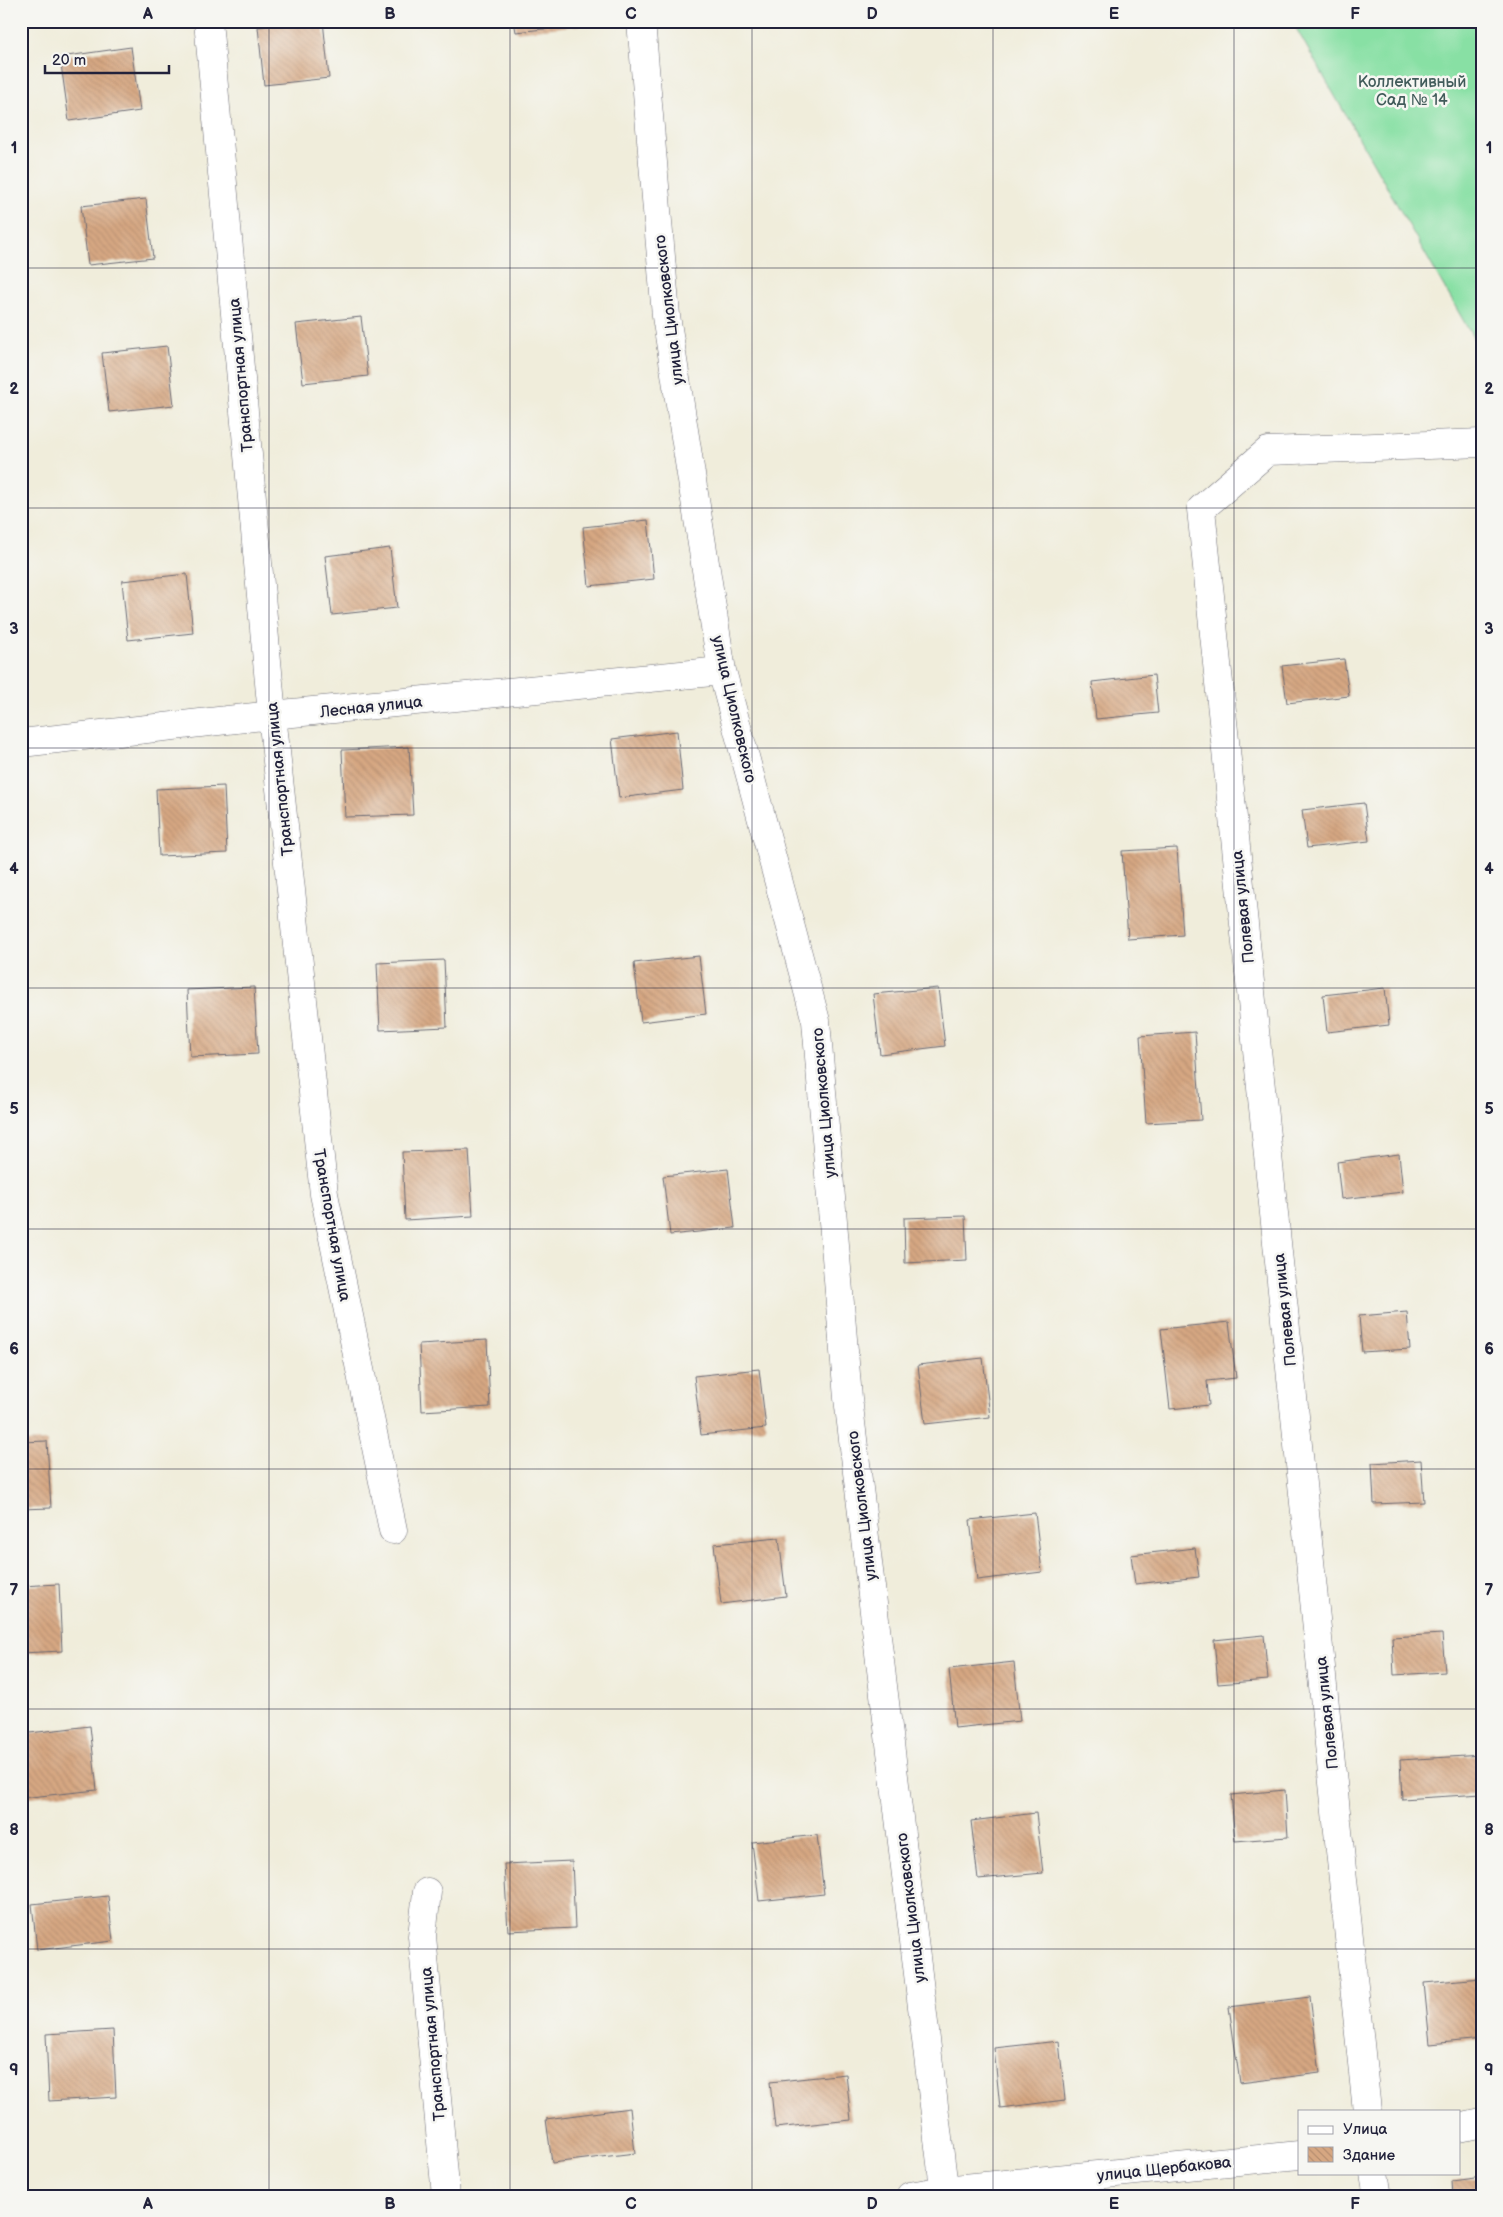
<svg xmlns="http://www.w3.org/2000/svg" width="1503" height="2217" font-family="'Balsamiq Sans',sans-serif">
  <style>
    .garden { fill: #88e0a4; stroke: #558170 }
    .building { fill: url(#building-back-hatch) }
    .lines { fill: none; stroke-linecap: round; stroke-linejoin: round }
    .minor-casing { stroke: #6a6973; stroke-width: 29 }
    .minor { stroke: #fff; stroke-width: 28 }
    .grid { fill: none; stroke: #22223b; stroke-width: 1; stroke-opacity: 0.55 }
    .labels { text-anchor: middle; stroke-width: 5; stroke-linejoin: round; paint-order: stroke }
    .park-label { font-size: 16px; fill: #415b5a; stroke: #f6f6f2 }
    .street-label { font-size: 16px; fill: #22223b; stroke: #f6f6f2 }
    .neatline { fill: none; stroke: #22223b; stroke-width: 2 }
    .grid-label { font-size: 16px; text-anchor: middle; font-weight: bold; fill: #22223b }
  </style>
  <defs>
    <pattern id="building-back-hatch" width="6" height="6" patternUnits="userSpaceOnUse" patternTransform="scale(1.25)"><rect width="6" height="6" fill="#d6a782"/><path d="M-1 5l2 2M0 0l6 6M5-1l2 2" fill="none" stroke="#b78f71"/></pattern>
  </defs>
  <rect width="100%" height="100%" fill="#f6f6f2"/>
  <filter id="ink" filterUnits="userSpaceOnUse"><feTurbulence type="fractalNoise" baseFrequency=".02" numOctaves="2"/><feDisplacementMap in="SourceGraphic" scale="10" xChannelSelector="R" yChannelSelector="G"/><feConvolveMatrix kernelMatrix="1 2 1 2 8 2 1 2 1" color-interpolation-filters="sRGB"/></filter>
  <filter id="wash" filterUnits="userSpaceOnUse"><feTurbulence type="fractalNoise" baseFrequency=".0096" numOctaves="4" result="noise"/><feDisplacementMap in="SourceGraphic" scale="20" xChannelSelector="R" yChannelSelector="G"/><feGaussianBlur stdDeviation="1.12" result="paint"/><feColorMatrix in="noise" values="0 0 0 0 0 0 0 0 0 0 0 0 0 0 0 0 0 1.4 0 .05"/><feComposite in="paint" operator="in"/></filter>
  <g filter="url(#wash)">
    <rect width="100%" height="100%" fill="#f0eddb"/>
    <path class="garden" d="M1292 21H1482V353Z"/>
    <g id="blocks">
      <path class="building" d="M305 21H323L329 78 264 85 258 27Z
        M514 21H580L581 25 516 32Z
        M131 47 140 111 69 121 60 57Z
        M146 199 153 258 88 265 81 206Z
        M361 317 368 376 303 383 296 324Z
        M167 346 174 405 109 412 102 353Z
        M648 520 654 579 589 586 583 527Z
        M390 548 397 608 332 615 325 556Z
        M187 574 193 633 128 640 122 581Z
        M1344 659 1349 696 1287 703 1282 666Z
        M1154 675 1158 713 1096 719 1092 682Z
        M677 731 683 790 619 798 612 739Z
        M409 747 413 815 345 817 342 750Z
        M224 786 227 853 159 856 156 789Z
        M1364 803 1369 841 1307 848 1302 810Z
        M1177 848 1183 935 1128 939 1122 851Z
        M699 956 706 1014 641 1022 634 963Z
        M444 960 447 1027 380 1030 377 963Z
        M254 987 258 1054 190 1057 187 990Z
        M938 988 945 1046 880 1054 873 994Z
        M1385 988 1389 1025 1327 1032 1323 995Z
        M1195 1032 1201 1120 1146 1123 1140 1036Z
        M469 1150 473 1216 405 1220 402 1152Z
        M1399 1154 1403 1192 1341 1199 1337 1162Z
        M728 1169 735 1228 670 1235 663 1176Z
        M965 1216 967 1260 905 1263 904 1218Z
        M1407 1312 1410 1349 1362 1352 1359 1316Z
        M1229 1322 1236 1378 1207 1381 1209 1405 1170 1409 1161 1329Z
        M487 1340 490 1407 422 1411 419 1344Z
        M983 1358 990 1417 925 1424 918 1365Z
        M759 1369 766 1428 701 1435 694 1376Z
        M47 1441 51 1508 21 1509V1442Z
        M1421 1460 1424 1502 1374 1504 1372 1463Z
        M1035 1513 1042 1572 977 1580 970 1520Z
        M779 1538 786 1596 721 1604 714 1544Z
        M1195 1548 1199 1577 1135 1584 1131 1555Z
        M59 1584 62 1651 21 1653V1586Z
        M1442 1634 1445 1672 1394 1675 1392 1637Z
        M1264 1635 1268 1680 1218 1684 1214 1640Z
        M1014 1662 1020 1721 955 1728 949 1669Z
        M90 1726 97 1790 21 1798V1734Z
        M1482 1755V1794L1402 1799 1400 1760Z
        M1285 1790 1288 1837 1235 1841 1231 1795Z
        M1036 1813 1043 1873 978 1879 971 1821Z
        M817 1835 824 1894 759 1901 752 1842Z
        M572 1861 575 1928 508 1931 504 1864Z
        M108 1896 113 1941 37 1950 32 1904Z
        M1482 1978V2039L1430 2044 1424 1983Z
        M1310 1997 1320 2073 1240 2083 1229 2007Z
        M113 2030 116 2097 49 2101 46 2034Z
        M1059 2041 1065 2100 1000 2108 994 2048Z
        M846 2074 851 2120 775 2128 770 2082Z
        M630 2108 635 2153 552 2163 546 2119Z
        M1482 2177V2196H1453L1452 2181Z"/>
    </g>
  </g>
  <g filter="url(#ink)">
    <use href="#blocks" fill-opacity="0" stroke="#6a6973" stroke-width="1"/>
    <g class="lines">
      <defs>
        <path id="minor" d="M208 21 272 715 324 1194 393 1530
          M641 21 666 316 722 671 816 1021 848 1398 945 2196
          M21 743 272 715 722 671
          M427 1892 422 1936 446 2196
          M1367 2111 1201 509 1268 451 1482 443
          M1459 2128 1482 2123
          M1374 2173 1378 2196
          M910 2196 944 2190 1299 2155"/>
      </defs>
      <use href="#minor" class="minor-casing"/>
      <use href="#minor" class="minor"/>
    </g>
  </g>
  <path class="grid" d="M269 21V2196M510 21V2196M752 21V2196M993 21V2196M1234 21V2196M21 268H1482M21 508H1482M21 748H1482M21 988H1482M21 1229H1482M21 1469H1482M21 1709H1482M21 1949H1482"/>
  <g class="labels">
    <g class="park-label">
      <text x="1412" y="87">Коллективный<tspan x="1412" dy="18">Сад № 14</tspan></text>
    </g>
    <g class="street-label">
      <text transform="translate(668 310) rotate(-97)" y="6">улица Циолковского</text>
      <text transform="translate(240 375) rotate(-95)" y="6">Транспортная улица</text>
      <text transform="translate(371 706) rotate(-6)" y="6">Лесная улица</text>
      <text transform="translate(735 709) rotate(77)" y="6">улица Циолковского</text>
      <text transform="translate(279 779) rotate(-96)" y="6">Транспортная улица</text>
      <text transform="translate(1242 907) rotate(-96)" y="6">Полевая улица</text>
      <text transform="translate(823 1103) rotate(-95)" y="6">улица Циолковского</text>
      <text transform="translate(333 1225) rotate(80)" y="6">Транспортная улица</text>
      <text transform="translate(1284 1310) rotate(-96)" y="6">Полевая улица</text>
      <text transform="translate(861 1506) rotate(-97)" y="6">улица Циолковского</text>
      <text transform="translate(1326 1713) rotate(-96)" y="6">Полевая улица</text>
      <text transform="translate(910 1908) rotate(-97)" y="6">улица Циолковского</text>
      <text transform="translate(432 2044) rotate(-95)" y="6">Транспортная улица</text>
      <text transform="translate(1164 2168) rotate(-6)" y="6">улица Щербакова</text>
    </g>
  </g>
  <rect width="1503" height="2217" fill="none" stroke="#f6f6f2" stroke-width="55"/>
  <rect x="1298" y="2110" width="162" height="65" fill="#f6f6f2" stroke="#a1a1a9"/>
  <rect x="1308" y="2126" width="25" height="8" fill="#ffffff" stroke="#a1a1a9"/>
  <text x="1343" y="2134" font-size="15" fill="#22223b">Улица</text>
  <rect x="1308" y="2147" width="25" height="15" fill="url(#building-back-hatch)" stroke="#a1a1a9"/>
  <text x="1343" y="2160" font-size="15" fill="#22223b">Здание</text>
  <path d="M45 65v8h124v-8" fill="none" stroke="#22223b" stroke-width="2.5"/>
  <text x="52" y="65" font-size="15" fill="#22223b" stroke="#f6f6f2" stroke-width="4" paint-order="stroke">20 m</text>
  <rect x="28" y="28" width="1448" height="2162" class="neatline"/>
  <g class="grid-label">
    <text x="148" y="19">A</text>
    <text x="390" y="19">B</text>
    <text x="631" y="19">C</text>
    <text x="872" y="19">D</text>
    <text x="1114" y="19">E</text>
    <text x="1355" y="19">F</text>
    <text x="14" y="153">1</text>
    <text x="1489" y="153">1</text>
    <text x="14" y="394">2</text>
    <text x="1489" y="394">2</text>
    <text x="14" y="634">3</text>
    <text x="1489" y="634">3</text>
    <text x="14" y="874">4</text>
    <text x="1489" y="874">4</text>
    <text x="14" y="1114">5</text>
    <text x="1489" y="1114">5</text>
    <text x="14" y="1354">6</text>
    <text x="1489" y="1354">6</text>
    <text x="14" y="1595">7</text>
    <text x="1489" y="1595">7</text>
    <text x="14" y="1835">8</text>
    <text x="1489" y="1835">8</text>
    <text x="14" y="2075">9</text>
    <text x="1489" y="2075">9</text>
    <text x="148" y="2209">A</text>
    <text x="390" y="2209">B</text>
    <text x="631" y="2209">C</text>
    <text x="872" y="2209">D</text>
    <text x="1114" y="2209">E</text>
    <text x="1355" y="2209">F</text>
  </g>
</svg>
